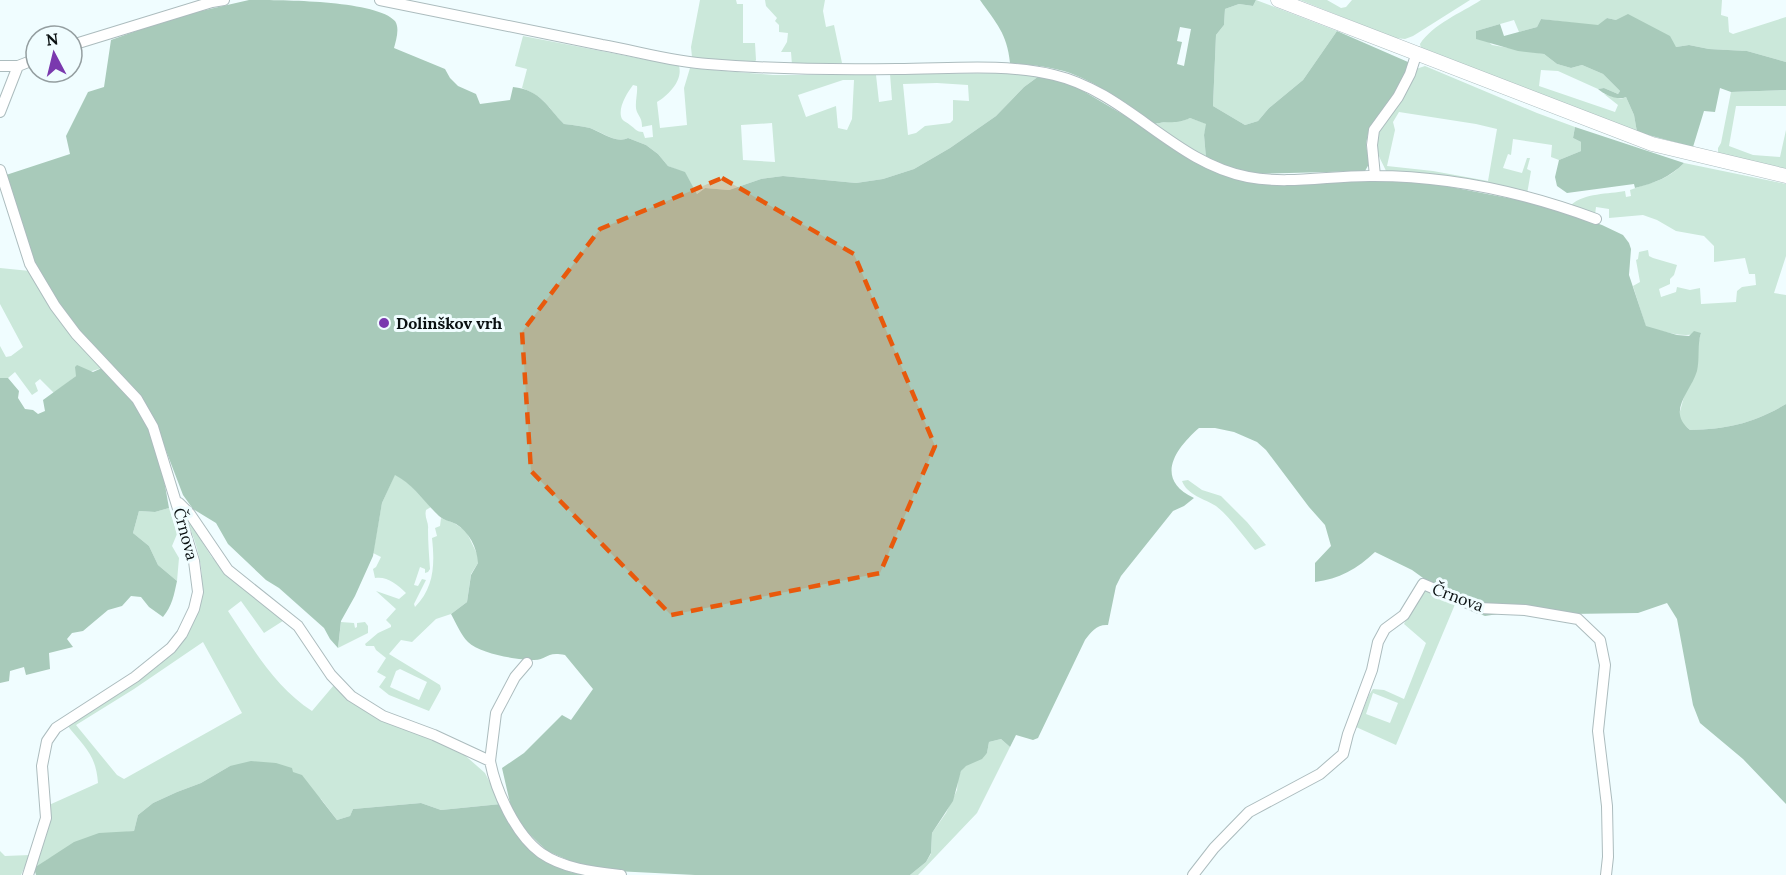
<svg xmlns="http://www.w3.org/2000/svg" width="1786" height="875" font-family="Lora,serif">
  <style>
    .green { fill: #cbe8da; fill-rule: evenodd }
    .forest { fill: #a8caba; fill-rule: evenodd }
    .lines { fill: none; stroke-linecap: round; stroke-linejoin: round }
    .minor-casing { stroke: #acbcbe; stroke-width: 12 }
    .major-casing { stroke: #acbcbe; stroke-width: 15 }
    .minor { stroke: #fff; stroke-width: 10 }
    .major { stroke: #fff; stroke-width: 14 }
    .marked { fill: #e8590c; fill-opacity: 0.2; stroke: #e8590c; stroke-width: 4.5; stroke-dasharray: 12 8; stroke-linejoin: round }
    .poi-dot { fill: #7a39ae; stroke: #f0fdff; stroke-width: 2 }
    .labels { text-anchor: middle; stroke-width: 6; stroke-linejoin: round; paint-order: stroke }
    .poi-label { font-size: 16px; font-weight: bold; fill: #0a1011; stroke: #f0fdff; text-anchor: start }
    .street-label { font-size: 16px; fill: #0a1011; stroke: #f0fdff }
  </style>
  <rect width="100%" height="100%" fill="#f0fdff"/>
  <path class="green" d="M700 0H736L737 4H743V43H755L756 60 753 65 692 57 691 47Z
    M765 0H825L823 11 826 27 834 25 842 63 792 65 791 52H781L787 42 788 33 779 32V25L775 21 777 18 766 6Z
    M1256 0 1337 31 1303 80 1269 108 1258 121 1245 125 1213 106 1216 35 1224 25 1225 9 1239 4 1253 6Z
    M1300 0H1327L1341 8 1346 7 1352 0H1470L1413 36 1405 39 1395 38Z
    M1481 0H1722L1721 15 1728 17 1729 32 1733 34 1786 17V62L1747 51 1709 49 1689 45 1676 47 1616 20 1607 18 1598 26 1541 19 1537 27 1519 32 1514 20 1476 31 1492 45 1544 54 1557 64 1571 68 1582 65 1603 74 1620 91 1618 94 1604 88 1598 89 1558 71 1541 70 1539 86 1615 112 1618 105 1604 94 1621 99 1626 97 1634 115 1637 132 1421 49 1420 44C1433 24 1461 13 1481 0Z
    M523 36 679 66C683 80 669 95 657 102L660 128 687 125 684 88 690 68 773 75H876L879 102 892 100 890 74 1018 73 1039 76 1024 87 996 116 950 148 914 169 883 179 856 183 783 176 761 179 729 190 705 188 697 194 685 173 668 166 658 154 646 145 628 138C616 144 602 132 590 128 582 126 573 125 564 124 546 106 548 99 522 88L527 69 515 66ZM843 80H854L852 119 847 130 838 128 836 106 806 117 798 95ZM937 83 968 85 969 101 953 100V120L950 123 925 126 916 133 908 135 903 84ZM633 85 637 86C638 93 634 105 637 112 640 118 642 119 642 127L652 125 653 137 645 138 643 132C636 132 636 129 630 125 627 122 624 122 622 119 617 109 627 93 633 85ZM772 123 775 162 743 160 741 125Z
    M1425 66 1537 113 1575 127 1573 138 1581 142V151L1559 160 1551 157 1552 145 1513 139 1511 155 1508 154 1503 168 1522 173 1527 158H1530L1527 169 1531 171 1527 194 1402 172 1386 171C1383 164 1378 156 1377 149 1373 130 1405 87 1416 69ZM1399 112 1476 124 1497 129 1488 181 1433 171 1387 166 1395 130 1393 122Z
    M1786 90V106H1736L1729 146 1753 155 1780 157 1786 130V169L1718 154V148L1721 143 1731 92Z
    M1190 118 1207 124 1204 135 1206 158 1166 134 1155 124C1167 120 1178 124 1190 118Z
    M1684 163 1786 184V256L1774 293 1786 295V404C1754 423 1728 429 1690 430L1682 423 1679 415 1685 393 1691 384 1698 364V344L1701 333C1682 338 1665 332 1646 327L1633 286 1640 282 1636 260 1638 259 1639 252 1648 250 1649 256 1653 258 1677 265 1674 275 1670 279V284L1659 289 1661 297 1676 292 1677 287 1690 290 1700 288 1701 304 1736 302 1737 291 1742 287 1756 285 1755 274H1749L1745 258 1714 262V246L1704 236 1676 231 1657 220 1643 215 1609 218V209L1596 207 1595 215 1571 205C1584 193 1609 194 1625 191L1626 197 1631 196 1630 190C1654 181 1665 182 1684 163Z
    M0 268 30 271 102 368 76 376 54 393 40 379 35 383 38 391 32 395 15 372 8 378H0V346L6 357 11 356 23 347 0 304Z
    M395 474 408 483 431 507 426 510C424 518 429 522 428 529 428 542 429 555 430 569L428 572 425 573V569L420 567 414 585 418 586 422 579 426 580 414 604 415 607C434 588 435 565 432 538L437 536 435 528 440 526 441 518 454 523 466 531 478 556V563L471 574 467 602 451 614 436 619 412 642 401 640 389 654 440 685 441 689 429 711 389 695 379 687 386 677 377 672 386 658 376 650 374 646H366L365 644 378 633 391 627V625L386 620 396 609 376 591 399 599 406 593C397 584 387 576 375 578L373 569 376 567 381 557 373 553 382 503ZM400 669 427 682 419 700 390 687 396 671Z
    M1188 480 1202 490 1221 496 1247 522 1266 545 1255 550C1244 537 1229 516 1216 506 1205 499 1187 495 1182 481Z
    M169 508 177 534 172 546 179 558 177 581 158 565 149 546 133 533 139 511 155 512Z
    M183 511 211 556 226 573 286 619 264 633 241 601 228 611C252 647 275 687 312 711L334 685 423 734 460 751 485 773 501 804 441 810 421 803 353 809 350 816 337 820 321 799 230 766 201 783 177 792 153 803 138 815 134 831C111 833 71 847 50 858 44 861 41 866 34 868L46 837 49 805 98 783C96 754 84 747 67 725L182 642C213 596 204 559 183 511ZM203 642 242 713 124 779 117 775 76 725 134 689Z
    M1428 587 1456 602 1396 745 1356 727 1369 695 1373 689 1384 690 1404 699 1426 643 1404 624 1417 596 1426 591ZM1373 693 1398 703 1390 723 1366 714Z
    M341 622 354 623 355 628 357 627V623L365 622 368 626V633L338 648Z
    M1001 739 1010 747 977 813 918 875H910L926 862 931 854 932 833 946 813 957 790 958 779 961 771 965 766 987 753 989 742Z
    M0 851 5 856 30 855 21 875H0Z"/>
  <path class="forest" d="M249 0C280 0 376 0 395 21 400 28 396 40 394 48L445 69 450 78 458 86 476 94 480 104 510 100 513 87C541 90 547 107 564 124 573 125 582 126 590 128 601 132 616 144 628 138L646 145 658 154 668 166 685 172 697 194 705 188 729 190 761 179 783 176 856 183 883 179 914 169 950 148 996 116 1024 87 1039 76 1073 85 1227 176 1348 181 1425 182 1539 204 1602 225 1623 235 1629 243 1631 249 1629 275 1646 326 1677 335 1689 336 1694 331 1701 333C1697 345 1700 358 1697 371 1691 392 1666 411 1690 430 1728 429 1754 423 1786 404V804L1743 759 1700 723 1693 705 1677 619 1667 603 1638 613 1570 614 1525 610 1485 616 1465 608 1412 570 1375 552C1357 569 1339 579 1315 582V563L1331 546 1325 525 1309 507 1266 450 1257 442 1234 432 1215 428H1199C1175 449 1154 479 1194 498L1184 506 1173 511 1121 576 1116 586 1108 625C1097 624 1091 632 1085 640L1038 738 1033 740 1016 735 1010 747 1001 739 989 742 987 753 982 759 966 766 961 771 953 801 932 833 931 853 926 862 910 875H695L615 871 577 864 547 851 519 824 510 803 502 768 524 753 562 715 571 720 593 689 565 655C545 651 548 660 534 660 518 660 480 654 468 642 461 635 456 623 451 614L467 602 471 575 478 563C477 547 469 532 456 524 450 521 443 520 439 516 424 502 414 485 395 475L382 503 373 556 355 596 341 621 338 648 330 639 324 628 279 588 266 580 228 544 216 523 193 509 183 495 157 427 146 404 104 360 63 312 36 266 6 175 70 154 66 136 88 92 104 87 111 40 175 17Z
    M980 0H1256L1253 6 1239 4 1225 9 1224 25 1216 35 1213 106 1245 125 1258 121 1269 108 1303 80 1337 31 1408 62C1411 79 1378 119 1368 134L1366 144 1369 164 1365 171 1253 174 1226 167 1206 158 1204 135 1206 124 1190 118C1176 125 1168 120 1155 124 1129 105 1101 85 1070 73 1052 67 1030 65 1010 63 1007 33 996 23 980 0ZM1180 27 1191 29 1184 66 1177 64 1182 42 1177 41Z
    M1628 14 1670 36 1676 47 1689 45 1709 49 1747 51 1786 62V90L1731 92 1720 88 1715 112 1704 111 1693 147 1637 132 1634 115 1626 97C1618 101 1605 95 1598 89L1604 88 1618 94 1620 91 1603 74 1582 65 1571 68 1557 64 1544 54 1518 51 1476 39V31L1500 24 1504 36 1537 27 1541 19 1598 25 1607 18 1616 20Z
    M1575 127 1684 163C1670 177 1655 183 1635 188L1634 184 1567 193 1557 186 1555 177 1559 160 1581 151V142L1573 138Z
    M77 365 93 372 102 368C112 379 124 390 133 402 156 434 163 471 169 508L155 512 139 511 133 533 149 546 158 565 177 581C174 595 172 606 163 617L149 607 141 597 131 596 122 606 108 610 83 631 72 633 67 639 73 647 49 653 50 669 26 675 24 667 10 671 9 681 0 683V378H8L19 391 18 398 25 409 33 410 38 414 45 411 43 400 76 376 75 367Z
    M251 761 276 763 292 768 293 772 302 775 337 820 350 816 353 809 421 803 441 810 501 804 537 855 570 872 584 875H36L34 868 74 842 99 833 134 831 138 815 153 803 177 792 201 783 230 766Z"/>
  <g class="lines">
    <defs>
      <path id="minor" d="M380 0C454 15 528 30 602 45 637 51 673 62 708 64 770 69 834 70 897 69 949 69 1003 63 1054 75 1127 92 1174 163 1248 177 1289 185 1333 175 1374 176 1449 176 1526 193 1596 219
        M72 45 212 2 224 0
        M0 66H18L36 59
        M0 112 18 66
        M0 170 30 264 55 306 76 334 137 399 153 427 194 561 198 592 194 609 182 634 171 648 135 677 56 728 47 741 42 766 46 818 28 875
        M1375 176 1372 145 1374 130 1398 97 1410 74 1417 52
        M179 503 190 514 228 570 298 626 331 675 351 696 383 716 434 735 490 761C496 792 516 835 541 853 564 869 595 872 621 875
        M490 761 496 713 515 677 527 663
        M1193 875 1214 848 1249 812 1320 774 1343 754 1348 734 1372 670 1378 642 1385 629 1404 615 1423 584 1479 608 1525 610 1578 619 1600 640 1605 665 1598 731 1607 806 1608 857 1606 875"/>
      <path id="major" d="M1278 0 1652 144 1786 176"/>
    </defs>
    <use href="#minor" class="minor-casing"/>
    <use href="#major" class="major-casing"/>
    <use href="#minor" class="minor"/>
    <use href="#major" class="major"/>
  </g>
  <path class="marked" d="M722 178 854 254 935 446 880 573 671 615 531 471 522 332 600 229Z"/>
  <circle class="poi-dot" cx="384" cy="323" r="6"/>
  <g class="labels">
    <g class="poi-label">
      <text x="396" y="329">Dolinškov vrh</text>
    </g>
    <g class="street-label">
      <text transform="translate(186 534) rotate(75)" y="6">Črnova</text>
      <text transform="translate(1458 597) rotate(20)" y="6">Črnova</text>
    </g>
  </g>
  <g transform="translate(54 54) rotate(353)"><circle r="28" fill="#f0fdff" stroke="#949ea0" stroke-width="1.5"/>
  <path d="M0-4.5L10 22L0 15L-10 22Z" fill="#7a39ae"/>
  <text y="-9" font-size="16" font-weight="bold" text-anchor="middle" fill="#0a1011">N</text>
  </g>
</svg>
